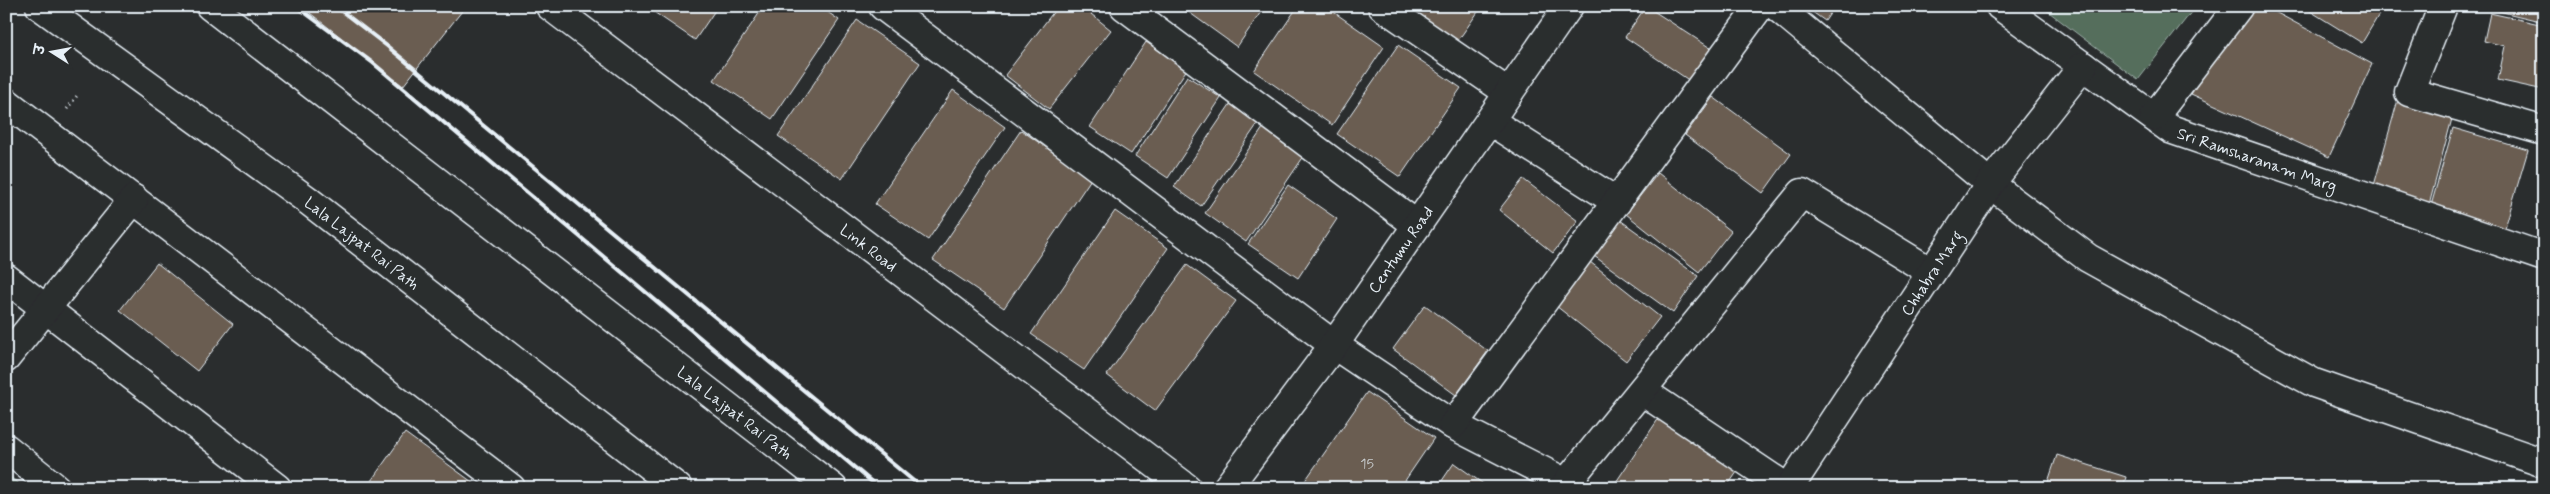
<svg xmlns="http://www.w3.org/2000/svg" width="2550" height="494" font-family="Mynerve,'Playpen Sans Deva',sans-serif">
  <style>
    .green { fill: #556e5c; stroke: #9eb0aa }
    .building { fill: #6a5d51; stroke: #e8f1f8 }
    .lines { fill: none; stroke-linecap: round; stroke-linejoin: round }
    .minor-casing { stroke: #e8f1f8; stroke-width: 31 }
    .major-casing { stroke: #e8f1f8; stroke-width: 31 }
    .path { stroke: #e8f1f8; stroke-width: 3; stroke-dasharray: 1 4; stroke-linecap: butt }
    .minor { stroke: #2a2d2e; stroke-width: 28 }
    .major { stroke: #2a2d2e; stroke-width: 28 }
    .rail { stroke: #e8f1f8; stroke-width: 4 }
    .labels { text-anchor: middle; stroke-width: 4; stroke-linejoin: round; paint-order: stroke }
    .number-label { font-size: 14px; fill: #c8ccce }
    .street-label { font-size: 16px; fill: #e8f1f8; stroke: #2a2d2e }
  </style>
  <rect width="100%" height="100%" fill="#2a2d2e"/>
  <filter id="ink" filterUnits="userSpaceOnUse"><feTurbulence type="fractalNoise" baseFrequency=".02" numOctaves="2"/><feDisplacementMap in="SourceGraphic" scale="10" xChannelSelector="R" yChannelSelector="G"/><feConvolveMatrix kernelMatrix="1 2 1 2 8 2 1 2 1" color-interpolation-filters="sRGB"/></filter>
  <g filter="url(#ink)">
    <path class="green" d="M2041 6H2196L2138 80Z
      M6 474 25 488H6Z"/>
    <path class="building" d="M301 6H456L462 11 403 86Z
      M645 6H718L695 40Z
      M764 6H819L839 20 772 119 714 80Z
      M1058 6H1081L1111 30 1049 109 1005 75Z
      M1184 6H1265L1237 47 1183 8Z
      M1298 6H1325L1384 47 1332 125 1254 71Z
      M1404 6H1476L1480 9 1457 42Z
      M1646 6 1715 51 1693 83 1625 37Z
      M1804 6H1835L1825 21Z
      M2251 6H2264L2372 64 2329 157 2191 94Z
      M2302 6H2384L2362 43Z
      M2491 6H2544V22L2490 9Z
      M2490 13 2544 25V90L2498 80 2505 46 2484 41Z
      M857 20 920 63 842 179 778 136Z
      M1146 42 1187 69 1131 154 1090 127Z
      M1398 45 1461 88 1400 177 1337 134Z
      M1187 76 1221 98 1168 178 1135 156Z
      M953 90 1005 127 928 240 875 204Z
      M2399 96 2454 111 2429 205 2373 189Z
      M1713 97 1791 154 1763 193 1685 135Z
      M1233 100 1261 119 1201 206 1174 187Z
      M1263 128 1304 156 1246 242 1205 213Z
      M2453 128 2528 150 2504 231 2430 209Z
      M1021 130 1091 179 1004 308 933 260Z
      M1658 173 1731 231 1699 272 1626 214Z
      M1523 179 1578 221 1553 253 1499 210Z
      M1288 185 1337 219 1298 278 1248 244Z
      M1115 211 1168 248 1084 370 1031 334Z
      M1620 220 1698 276 1673 313 1594 256Z
      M1585 258 1660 317 1626 361 1551 302Z
      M157 263 233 324 197 371 120 310Z
      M1187 265 1236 301 1155 411 1107 375Z
      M1425 305 1488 351 1456 395 1393 349Z
      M1367 392 1434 438 1400 488H1300Z
      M1665 409 1744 462 1726 488H1612Z
      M405 433 479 487 478 488H379L371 481Z
      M2057 455 2126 477 2123 488H2046Z
      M1454 463 1489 488H1437Z"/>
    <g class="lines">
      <defs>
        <g id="minor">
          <path id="s1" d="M550 6 1187 488"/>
          <path d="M883 6 1334 345 1453 425 1576 488"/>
          <path d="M1124 6 1417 225"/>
          <path d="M1382 6 1509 93"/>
          <path d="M1776 6 1990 184 2088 258 2314 383 2544 463"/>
          <path id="s2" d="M2000 6 2170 129 2544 257"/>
          <path d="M2443 6 2409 92 2544 131"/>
          <path d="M6 102 511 488"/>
          <path d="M2154 117 2239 6"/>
          <path d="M1490 121 1617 202"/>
          <path d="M6 278 277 488"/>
          <path d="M6 358 134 199"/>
          <path d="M1642 391 1787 488"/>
          <path d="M1453 425 1760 6"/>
          <path d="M6 448 56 488"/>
          <path d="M1567 482 1802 193 1931 272"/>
          <path id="s3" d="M1227 488 1334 345 1569 6"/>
          <path id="s4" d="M1789 488 1990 184 2083 66"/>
        </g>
        <g id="major">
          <path id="s5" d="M40 6 306 199 678 488"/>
          <path id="s6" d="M210 6 833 488"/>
        </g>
      </defs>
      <use href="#minor" class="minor-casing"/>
      <use href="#major" class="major-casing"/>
      <path class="path" d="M67 109 79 93"/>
      <use href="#minor" class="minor"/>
      <use href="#major" class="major"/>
      <path class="rail" d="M296 6 373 63 879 488
        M335 6 387 46 922 488"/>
    </g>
  </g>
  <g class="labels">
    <g class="number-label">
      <text x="1367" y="468">15</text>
    </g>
    <g class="street-label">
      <text dy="6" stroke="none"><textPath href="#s2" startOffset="302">Sri Ramsharanam Marg</textPath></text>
      <text dy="6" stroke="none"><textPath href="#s5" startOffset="400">Lala Lajpat Rai Path</textPath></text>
      <text dy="6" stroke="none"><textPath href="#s1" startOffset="400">Link Road</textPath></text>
      <text dy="6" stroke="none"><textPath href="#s3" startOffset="295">Centumu Road</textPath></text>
      <text dy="6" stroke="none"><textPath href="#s4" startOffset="258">Chhabra Marg</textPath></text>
      <text dy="6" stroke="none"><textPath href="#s6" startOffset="664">Lala Lajpat Rai Path</textPath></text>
    </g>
  </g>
  <rect width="2550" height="494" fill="none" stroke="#2a2d2e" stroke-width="25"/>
  <rect x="12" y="12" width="2525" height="469" fill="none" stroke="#e8f1f8" stroke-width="2" filter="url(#ink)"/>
  <g transform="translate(52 52) rotate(281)" stroke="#2a2d2e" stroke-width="4" paint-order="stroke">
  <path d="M0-4L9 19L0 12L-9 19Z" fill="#e8f1f8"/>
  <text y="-8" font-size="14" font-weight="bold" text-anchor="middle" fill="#e8f1f8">उ</text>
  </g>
</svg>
